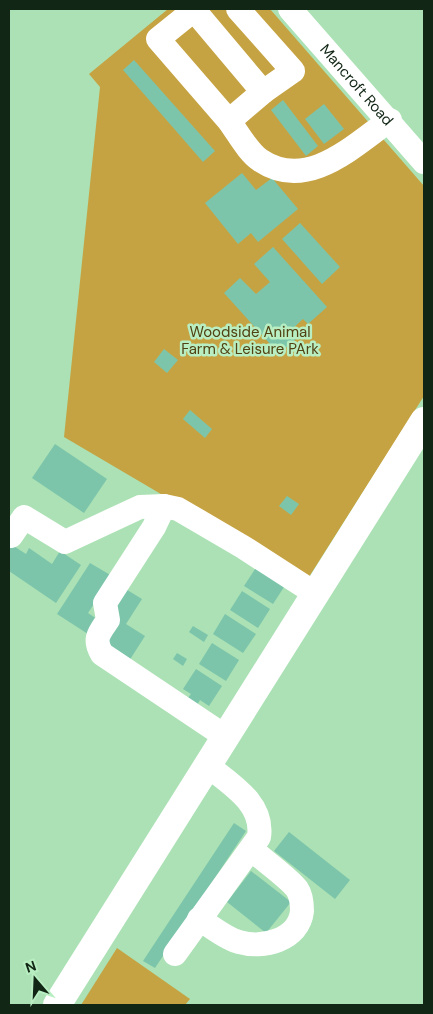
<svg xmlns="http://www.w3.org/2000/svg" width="433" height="1014" font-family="'DM Sans',sans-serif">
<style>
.green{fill:#c6a342}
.building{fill:#7cc5ab}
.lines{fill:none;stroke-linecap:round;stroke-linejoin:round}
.minor{stroke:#fff;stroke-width:24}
.major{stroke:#fff;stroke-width:28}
.labels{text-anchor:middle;stroke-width:5;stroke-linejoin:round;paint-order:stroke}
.street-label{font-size:15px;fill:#112615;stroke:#b8eec1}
.park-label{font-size:15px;fill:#514113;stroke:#b8eec1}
</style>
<rect width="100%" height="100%" fill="#abe1b4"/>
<g class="green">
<polygon points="168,9 270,9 424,186 424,396 307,580 64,437 100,87 89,74"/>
<polygon points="117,948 190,999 185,1005 81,1005"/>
</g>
<g class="building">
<polygon points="134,60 215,151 203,162 123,70"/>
<polygon points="283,100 318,146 306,156 271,110"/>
<polygon points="324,104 344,129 324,144 305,119"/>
<polygon points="242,173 256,190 272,178 298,209 258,242 251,233 238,244 205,203"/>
<polygon points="300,223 340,267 322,284 282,239"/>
<polygon points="273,247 327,307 308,324 303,319 289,332 296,339 279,354 224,293 240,278 256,294 270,282 254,264"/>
<polygon points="164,349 178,360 167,373 154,362"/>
<polygon points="190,410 212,429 205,438 183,419"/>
<polygon points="55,444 107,479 84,513 32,478"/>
<polygon points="287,496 299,504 291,515 279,506"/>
<polygon points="9,543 26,554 29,548 52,564 60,551 81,565 56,603 9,571"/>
<polygon points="90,563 112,576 88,613 97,619 88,634 57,614"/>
<polygon points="257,566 286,584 273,604 244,586"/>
<polygon points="124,588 142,599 126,624 145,636 129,661 102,644 109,613"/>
<polygon points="242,591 270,609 258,628 230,610"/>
<polygon points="225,614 256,634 243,653 213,634"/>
<polygon points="193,626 208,635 204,642 189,632"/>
<polygon points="212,643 239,660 226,681 199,664"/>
<polygon points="177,653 187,659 183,666 173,659"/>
<polygon points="196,669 222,686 209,706 200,700 197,705 187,699 191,694 183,689"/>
<polygon points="234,823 246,831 155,968 143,961"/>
<polygon points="289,832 350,880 335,899 274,851"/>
<polygon points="251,871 291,902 266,933 227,902"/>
</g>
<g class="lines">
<g class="minor">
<polyline points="238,9 293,71 263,92"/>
<path id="s1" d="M290,9L424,162"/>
<path d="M229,121L158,39L194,10L263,92L229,121C238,133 248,152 260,160C307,192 353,146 390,120"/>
<path d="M164,506L154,527L105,603L108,620C99,633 93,639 102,654L226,737"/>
<polyline points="11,536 24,517 65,542 140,507 164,506 178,509 243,547 316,594"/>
<path d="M199,919C211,926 226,939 239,942C263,949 299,940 302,911C302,904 301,895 297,889C289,878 262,859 251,849"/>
<path d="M175,954L259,837C264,804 232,785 208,766"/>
</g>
<polyline class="major" points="57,1005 424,421"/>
</g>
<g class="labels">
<g class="street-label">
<text dy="5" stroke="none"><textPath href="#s1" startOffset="101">Mancroft Road</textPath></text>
</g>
<g class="park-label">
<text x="250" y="337">Woodside Animal<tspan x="250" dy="17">Farm &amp; Leisure PArk</tspan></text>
</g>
</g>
<rect width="433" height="1014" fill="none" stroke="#112615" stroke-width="20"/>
<g transform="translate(35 979) rotate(341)" stroke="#b8eec1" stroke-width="4" paint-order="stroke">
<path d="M0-4L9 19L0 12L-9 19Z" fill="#112615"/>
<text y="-8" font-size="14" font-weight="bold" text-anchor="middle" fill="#112615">N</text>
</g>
</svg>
